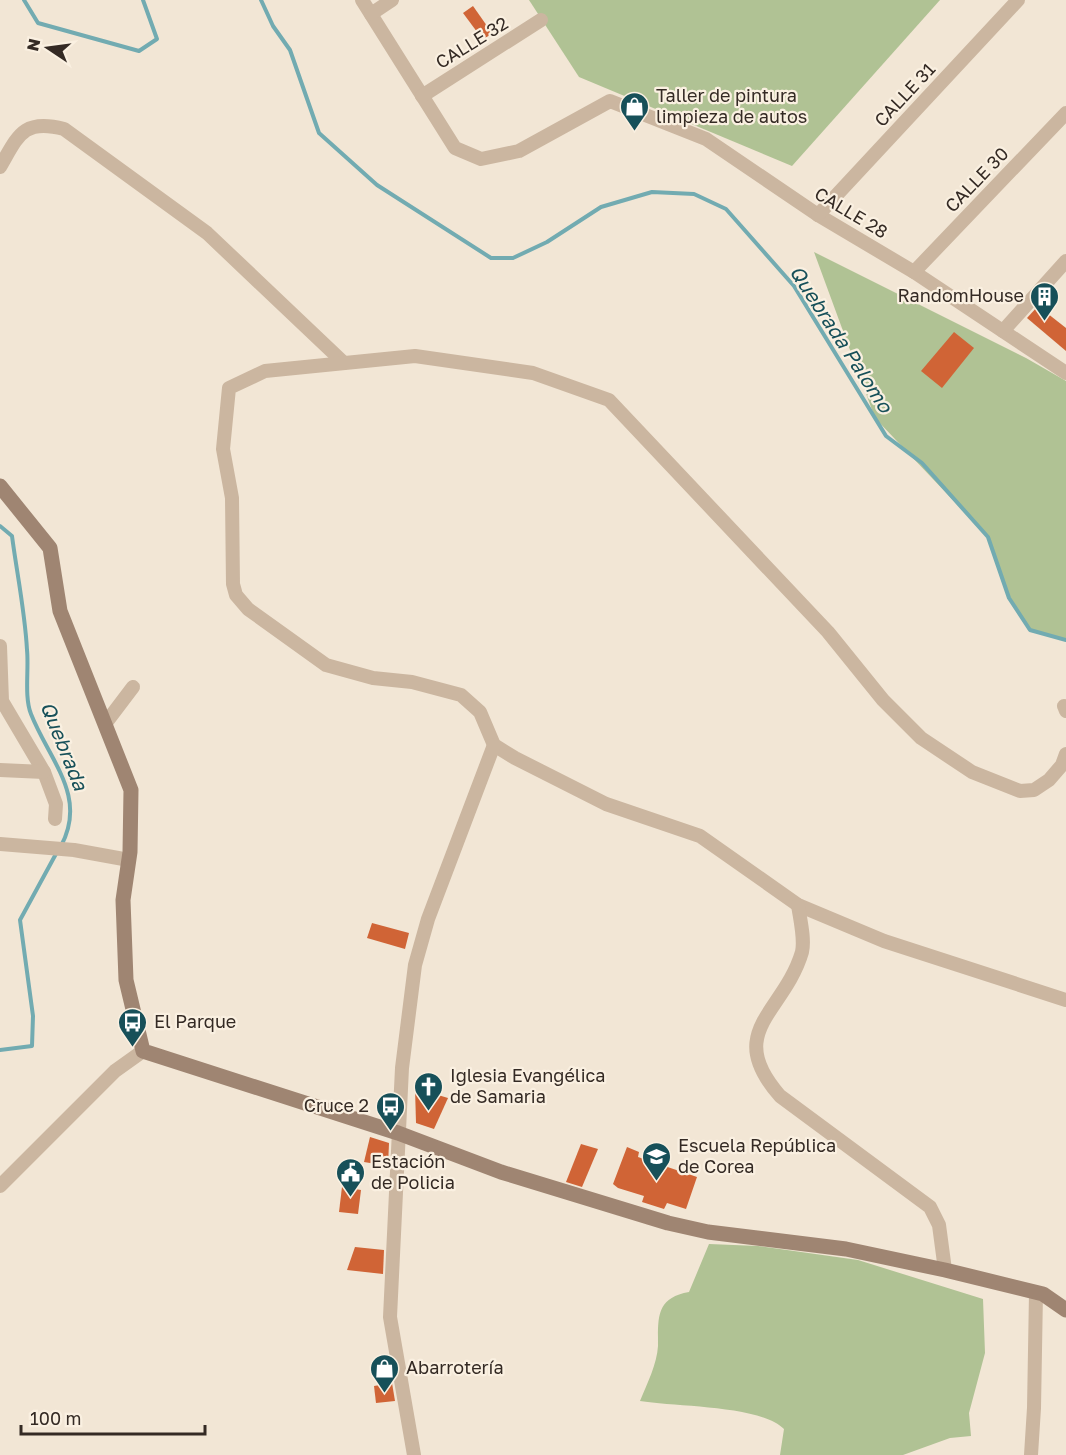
<svg xmlns="http://www.w3.org/2000/svg" width="1066" height="1455" font-family="'Golos Text',sans-serif">
<style>
.green{fill:#b0c294}
.lines{fill:none;stroke-linecap:round;stroke-linejoin:round}
.stream{stroke:#72abb1;stroke-width:4}
.building{fill:#d06436}
.street{stroke:#cbb6a0;stroke-width:14}
.secondary{stroke:#9f8572;stroke-width:15}
.labels{text-anchor:middle;stroke-width:4.5;stroke-linejoin:round;paint-order:stroke}
.street-label{font-size:18px;fill:#342a24;stroke:#faf0e1}
.poi-label{font-size:18px;fill:#342a24;stroke:#faf0e1;text-anchor:start}
.water-label{font-size:20px;font-style:italic;fill:#175059;stroke:#faf0e1}
</style>
<rect width="100%" height="100%" fill="#f2e6d5"/>
<g class="green">
<polygon points="529,0 940,0 792,166 579,77"/>
<polygon points="814,252 1026,358 1066,381 1066,640 1030,630 1009,598 988,537 875,418"/>
<path d="M709,1244L758,1246L858,1260L983,1299L985,1353L969,1413L971,1436L950,1438L903,1455H780L784,1429C760,1405 676,1407 640,1401C647,1384 657,1364 658,1346C658,1317 656,1298 689,1292Z"/>
</g>
<g class="lines">
<g class="stream">
<polyline points="24,0 38,23 139,51 157,39 143,0"/>
<polyline points="261,0 273,26 290,50 319,133 377,185 491,258 513,258 547,242 601,207 652,192 694,194 726,209 794,286 886,436 922,463 988,537 1009,598 1030,630 1066,640"/>
<path d="M0,526L12,536C17,574 25,612 27,650C29,669 24,697 31,714C49,760 88,796 61,846"/>
<polyline points="0,1050 32,1046 33,1016 20,920 57,852"/>
</g>
</g>
<g class="building">
<polygon points="473,6 492,33 483,40 463,13"/>
<polygon points="1038,306 1066,328 1066,351 1027,318"/>
<polygon points="954,332 974,348 942,388 921,371"/>
<polygon points="372,923 409,933 405,949 367,938"/>
<polygon points="415,1088 448,1098 434,1129 416,1123"/>
<polygon points="370,1137 389,1143 388,1166 364,1162"/>
<polygon points="581,1144 598,1149 582,1187 566,1182"/>
<polygon points="627,1147 639,1152 638,1157 697,1177 686,1209 667,1203 664,1209 642,1202 644,1196 618,1188 613,1184"/>
<polygon points="342,1187 361,1190 358,1214 339,1212"/>
<polygon points="355,1247 384,1250 383,1274 347,1270"/>
<polygon points="392,1383 395,1401 376,1403 374,1386"/>
</g>
<g class="lines">
<g class="street">
<polyline points="362,0 455,148 481,159 519,151 610,101 706,139 818,215 914,272 1066,373"/>
<polyline points="371,14 392,0"/>
<polyline points="422,96 541,20"/>
<path d="M0,167C18,136 23,118 64,129L207,233L344,363"/>
<polyline points="818,215 1018,0"/>
<polyline points="914,272 1066,113"/>
<polyline points="1003,331 1066,261"/>
<polyline points="0,646 2,701 44,772 56,804 55,819"/>
<polyline points="1064,706 1066,711"/>
<polyline points="105,724 133,687"/>
<polyline points="1066,754 1062,765 1049,780 1034,790 1020,791 972,772 921,738 883,700 828,632 609,400 533,373 415,356 265,371 229,388 223,449 232,498 233,584 236,595 248,609 326,665 373,678 412,682 461,695 480,712 494,745 515,758 606,804 700,836 798,905 884,941 1066,1000"/>
<polyline points="0,770 44,772"/>
<polyline points="0,844 74,850 129,860"/>
<path d="M798,905C800,919 805,939 802,952C784,1013 723,1031 780,1096L930,1207L939,1225L945,1270"/>
<polyline points="0,1186 115,1071 143,1051"/>
<polyline points="414,1455 390,1317 402,1068 415,965 428,919 494,745"/>
<polyline points="1031,1455 1034,1408 1036,1293"/>
</g>
<polyline class="secondary" points="0,486 50,548 60,611 131,790 130,852 123,900 126,980 143,1051 398,1133 501,1172 668,1223 708,1232 846,1249 945,1270 1043,1294 1066,1310"/>
</g>
<defs>
<symbol id="shop-pin" viewBox="-11 -11 22 30"><path d="M0 17L-7.5 6A9.5 9.5 0 1 1 7.5 6Z" fill="#175059" stroke="#faf0e1"/><path d="M-5-2.5h2.3a2.7 3.5 0 0 1 5.4 0H5L5.5 6h-11ZM-1.5-2.5h3a1.5 2.3 0 0 0-3 0Z" fill="#fff"/></symbol>
<symbol id="building-pin" viewBox="-11 -11 22 30"><path d="M0 17L-7.5 6A9.5 9.5 0 1 1 7.5 6Z" fill="#175059" stroke="#faf0e1"/><path d="M-4-6H4V6H1V3H-1V6H-4ZM-2.5-4.3h1.7v1.8h-1.7ZM.8-4.3h1.7v1.8H.8ZM-2.5-1h1.7V.8h-1.7ZM.8-1h1.7V.8H.8Z" fill="#fff"/></symbol>
<symbol id="bus-pin" viewBox="-11 -11 22 30"><path d="M0 17L-7.5 6A9.5 9.5 0 1 1 7.5 6Z" fill="#175059" stroke="#faf0e1"/><path d="M-5-6H5V4H4V6H2V4H-2V6H-4V4H-5ZM-3.5-4V0h7V-4ZM-3.5 1.2v1.5H-2V1.2ZM2 1.2v1.5H3.5V1.2Z" fill="#fff"/></symbol>
<symbol id="church-pin" viewBox="-11 -11 22 30"><path d="M0 17L-7.5 6A9.5 9.5 0 1 1 7.5 6Z" fill="#175059" stroke="#faf0e1"/><path d="M-1.2-6h2.4v3.5h3.3v2.4h-3.3V6h-2.4V-.1h-3.3v-2.4h3.3Z" fill="#fff"/></symbol>
<symbol id="school-pin" viewBox="-11 -11 22 30"><path d="M0 17L-7.5 6A9.5 9.5 0 1 1 7.5 6Z" fill="#175059" stroke="#faf0e1"/><path d="M0-5L7-2L0 1L-7-2ZM-4 1L0 2.5L4 1V4Q0 6-4 4Z" fill="#fff"/></symbol>
<symbol id="civic-pin" viewBox="-11 -11 22 30"><path d="M0 17L-7.5 6A9.5 9.5 0 1 1 7.5 6Z" fill="#175059" stroke="#faf0e1"/><path d="M-.6-6.5H3V-4.5H.6V-3L4-1V1h2V6H-6V1h2V-1L-.6-3ZM-1.2 2.5V6h2.4V2.5Z" fill="#fff"/></symbol>
</defs>
<g fill-rule="evenodd">
<use href="#shop-pin" x="618" y="90" width="33" height="45"/>
<use href="#building-pin" x="1028" y="280" width="33" height="45"/>
<use href="#bus-pin" x="116" y="1006" width="33" height="45"/>
<use href="#church-pin" x="412" y="1070" width="33" height="45"/>
<use href="#bus-pin" x="374" y="1090" width="33" height="45"/>
<use href="#school-pin" x="640" y="1140" width="33" height="45"/>
<use href="#civic-pin" x="334" y="1156" width="33" height="45"/>
<use href="#shop-pin" x="368" y="1352" width="33" height="45"/>
</g>
<g class="labels">
<g class="street-label">
<text transform="translate(472 43) rotate(-32)" y="6">CALLE 32</text>
<text transform="translate(905 95) rotate(-47)" y="6">CALLE 31</text>
<text transform="translate(977 180) rotate(-46)" y="6">CALLE 30</text>
<text transform="translate(851 213) rotate(31)" y="6">CALLE 28</text>
</g>
<g class="poi-label">
<text x="656" y="102">Taller de pintura<tspan x="656" dy="21">limpieza de autos</tspan></text>
<text x="1024" y="302" text-anchor="end">RandomHouse</text>
<text x="154" y="1028">El Parque</text>
<text x="450" y="1082">Iglesia Evangélica<tspan x="450" dy="21">de Samaria</tspan></text>
<text x="369" y="1112" text-anchor="end">Cruce 2</text>
<text x="678" y="1152">Escuela República<tspan x="678" dy="21">de Corea</tspan></text>
<text x="371" y="1168">Estación<tspan x="371" dy="21">de Policia</tspan></text>
<text x="406" y="1374">Abarrotería</text>
</g>
<g class="water-label">
<text transform="translate(841 339) rotate(57)" y="7">Quebrada Palomo</text>
<text transform="translate(64 746) rotate(68)" y="7">Quebrada</text>
</g>
</g>
<g transform="translate(48 48) rotate(283)" stroke="#faf0e1" stroke-width="4.5" paint-order="stroke">
<path d="M0-4.5L10 22L0 15L-10 22Z" fill="#342a24"/>
<text y="-9" font-size="16" font-weight="bold" text-anchor="middle" fill="#342a24">N</text>
</g>
<path d="M21 1425v9h184v-9" fill="none" stroke="#342a24" stroke-width="3"/>
<text x="30" y="1425" font-size="18" fill="#342a24" stroke="#faf0e1" stroke-width="4.5" paint-order="stroke">100 m</text>
</svg>
